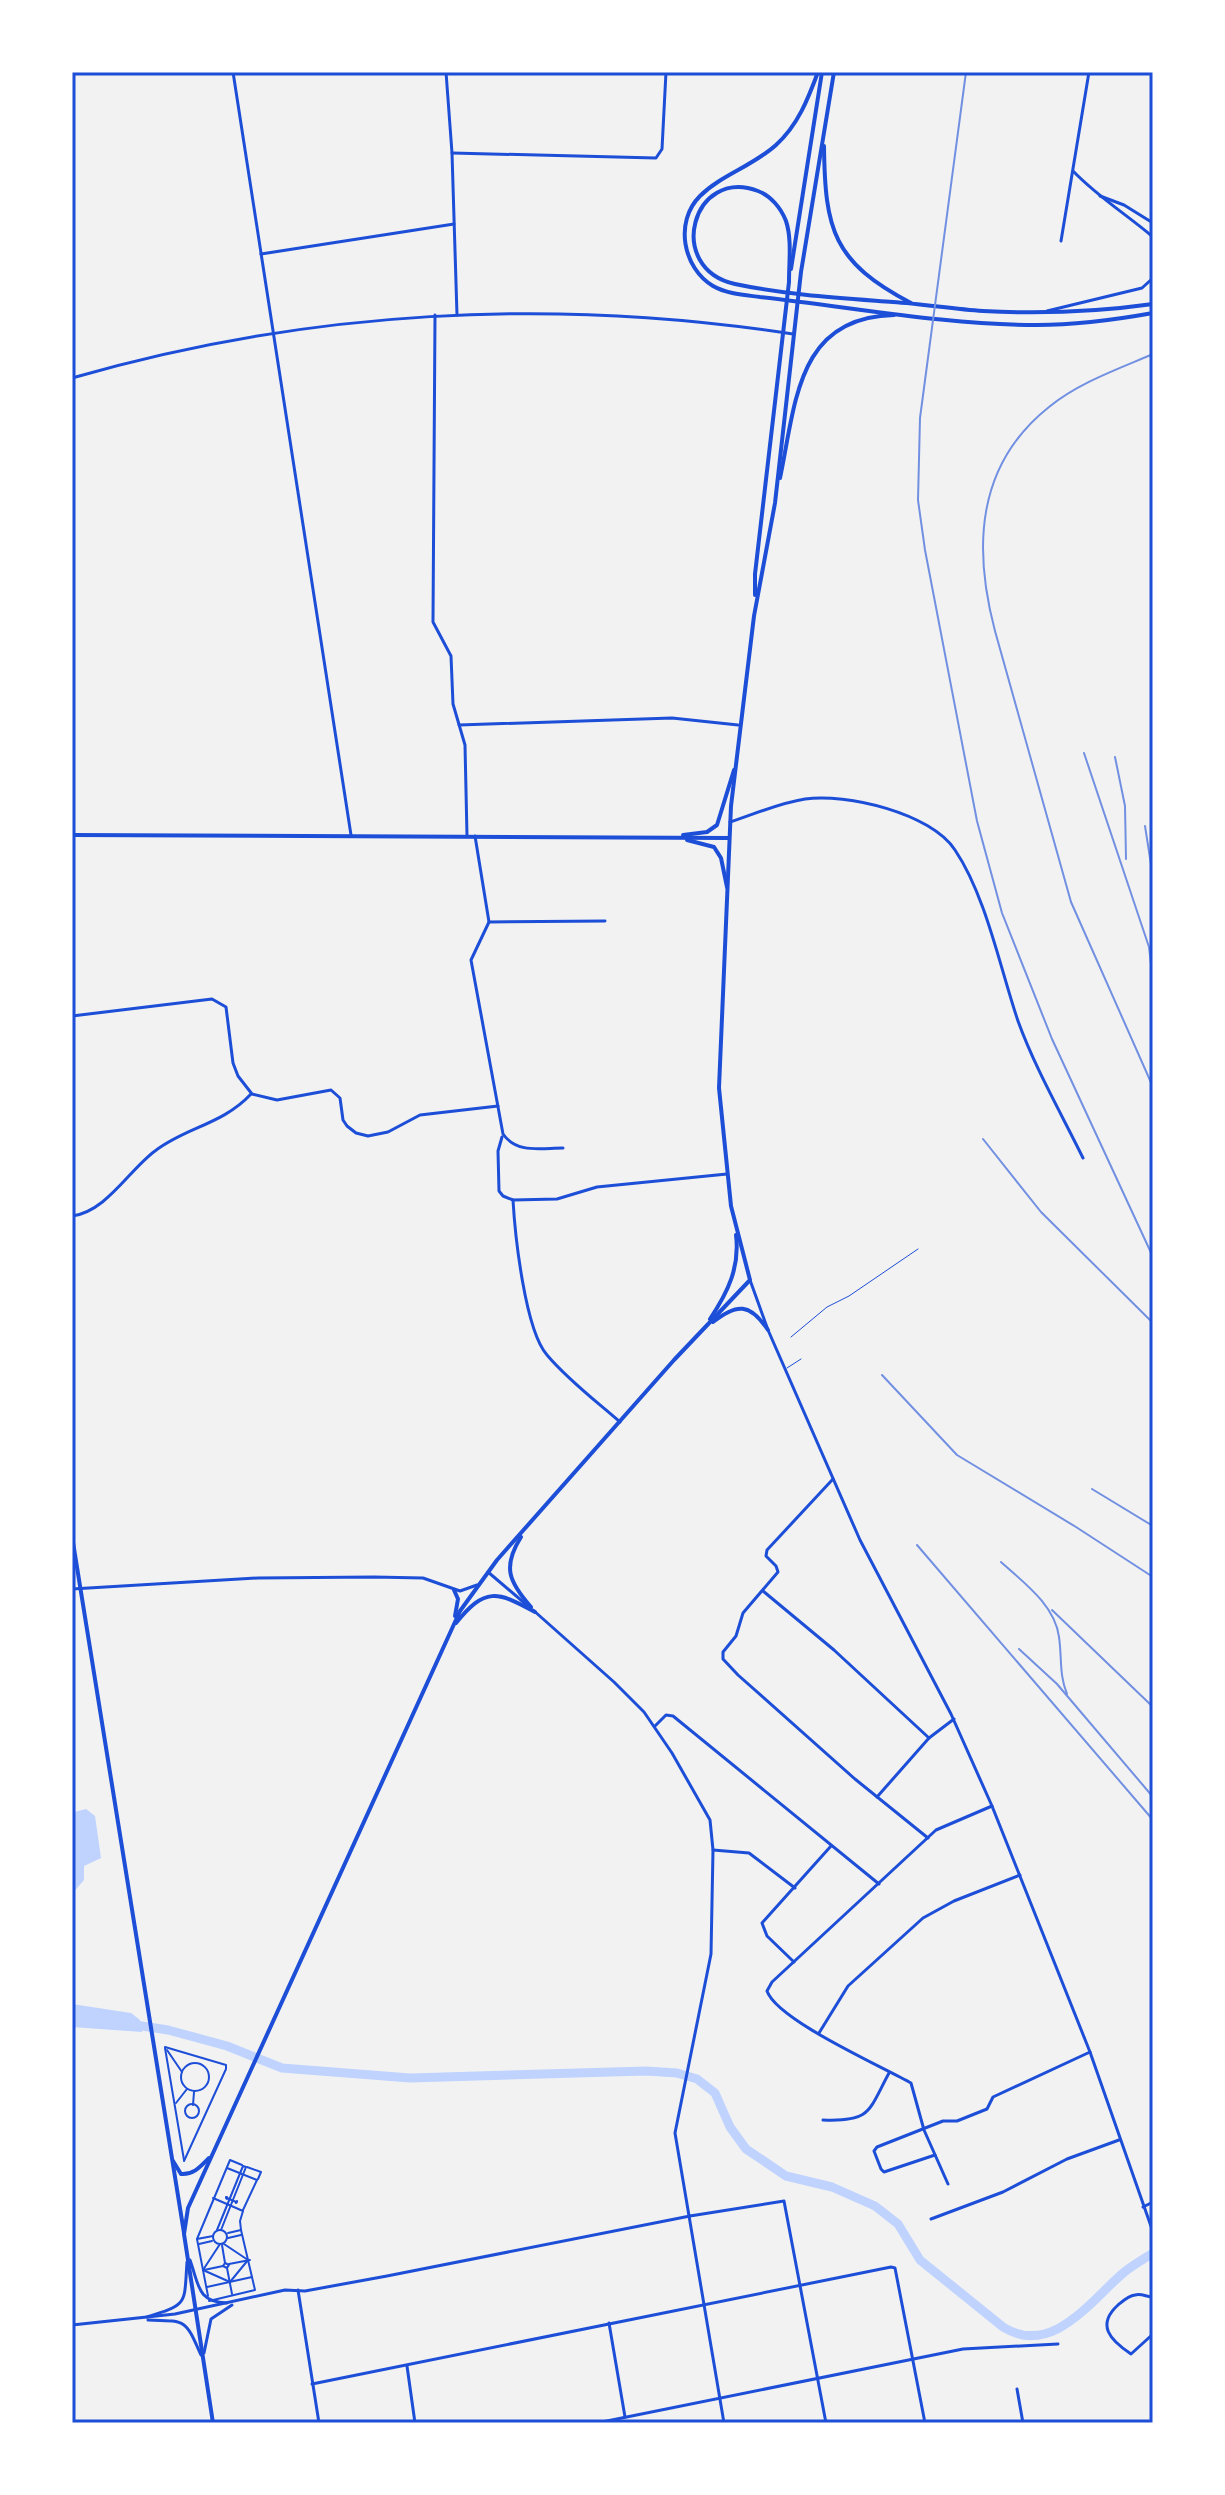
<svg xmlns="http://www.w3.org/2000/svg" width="1225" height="2495" font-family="Barlow,sans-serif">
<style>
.water{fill:#bfd3fe}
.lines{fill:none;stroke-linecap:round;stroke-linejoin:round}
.river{stroke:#bfd3fe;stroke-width:9}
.service{stroke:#1d4ed8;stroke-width:1}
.pedestrian{stroke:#1d4ed8;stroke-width:2}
.minor{stroke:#1d4ed8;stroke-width:3}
.tertiary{stroke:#1d4ed8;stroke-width:3}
.secondary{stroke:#1d4ed8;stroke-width:4}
.trunk{stroke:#1d4ed8;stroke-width:4}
.rail{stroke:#7290e2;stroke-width:2}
.neatline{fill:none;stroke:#1d4ed8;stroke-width:3}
</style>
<rect width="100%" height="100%" fill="#f2f2f2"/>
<g class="water">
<polygon points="86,1809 95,1816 101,1858 84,1866 84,1880 72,1894 72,1817 74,1812"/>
<polygon points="72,2004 131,2013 140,2020 142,2032 72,2027"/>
</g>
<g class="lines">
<path class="river" d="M129,2024L168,2030L227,2046L282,2068L410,2078L646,2071L677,2073L697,2079L715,2093L730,2127L746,2149L786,2176L832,2187L875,2206L898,2224L920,2260L1003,2327C1051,2357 1090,2302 1122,2274C1131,2266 1142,2260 1153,2253"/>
<g class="service">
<polyline points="791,1337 827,1307 849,1296 918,1249"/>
<polyline points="787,1368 801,1359"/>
</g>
<g class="pedestrian">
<polyline points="165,2047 226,2065 226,2069 184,2161"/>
<polyline points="165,2048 184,2160"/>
<polyline points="167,2050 182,2072"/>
<circle cx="195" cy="2077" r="14"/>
<polyline points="176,2103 187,2089"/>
<circle cx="192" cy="2111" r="7"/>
<polyline points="193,2105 194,2092"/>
<polyline points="247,2167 261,2172 258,2179"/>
<polyline points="227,2168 257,2180 243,2210"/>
<polygon points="227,2197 227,2199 226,2198 226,2197"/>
<polyline points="227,2198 236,2202"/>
<polygon points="237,2201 237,2202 236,2203 236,2202"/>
<circle cx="220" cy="2237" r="7"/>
<polyline points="217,2230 243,2166 246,2167 221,2230"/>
<polyline points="228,2233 241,2230"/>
<polyline points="228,2238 241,2235"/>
<polyline points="197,2239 230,2160 242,2165"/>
<polyline points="199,2244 212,2241"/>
<polyline points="220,2244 203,2270 230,2282 248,2260 224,2244"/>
<polyline points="222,2245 225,2263"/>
<polygon points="225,2263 229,2265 227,2268 223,2266"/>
<polyline points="229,2264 250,2260"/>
<polyline points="227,2268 232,2294"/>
<polyline points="204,2270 223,2266"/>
<polyline points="207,2287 252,2277"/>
<polyline points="208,2296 197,2239 213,2236"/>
<polyline points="209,2301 255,2290 241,2230 240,2221 243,2211 213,2198"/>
</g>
<g class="minor">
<polyline points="446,72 452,153 457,315"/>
<polyline points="452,153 656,158 662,149 666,72"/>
<path d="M1073,171C1098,197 1126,214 1153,237"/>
<polyline points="1100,196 1124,205 1153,223"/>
<polyline points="1061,241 1089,72"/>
<polyline points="261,254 454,224"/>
<polyline points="1047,311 1142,288 1153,278"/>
<polyline points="435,315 433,622 451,656 453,704 465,745 467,836"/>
<polyline points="459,725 672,718 738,725"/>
<path d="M730,822C755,814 779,803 805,799C846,793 931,813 955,850C986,896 1000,968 1018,1021C1035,1068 1061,1113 1083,1158"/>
<polyline points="475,836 489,922 605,921"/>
<path d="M489,922L471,960L503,1134C517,1154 541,1148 563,1148"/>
<polyline points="72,1016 212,999 226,1007 233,1063 238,1076 252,1094 277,1100 331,1090 340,1098 343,1120 347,1126 356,1133 368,1136 388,1132 420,1115 498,1106"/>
<polyline points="502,1137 498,1151 499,1191 503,1196 513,1200"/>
<path d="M72,1216C106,1212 129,1170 155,1151C186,1127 222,1125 251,1094"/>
<path d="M620,1422C596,1401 568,1380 547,1355C525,1330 515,1235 513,1200L557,1199L597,1187L727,1174"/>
<polyline points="833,1479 767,1550 766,1556 776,1566 778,1572 743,1613 736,1636 723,1652 723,1659 738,1675 855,1779 928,1838"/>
<polyline points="763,1591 834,1650 929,1738 954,1719"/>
<polyline points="655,1726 666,1715 673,1716 879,1884"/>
<polyline points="877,1797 929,1738"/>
<polyline points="713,1850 749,1853 795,1888"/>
<polyline points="794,1962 767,1936 762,1923 831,1846"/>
<polyline points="819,2033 848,1986 923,1918 954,1901 1020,1875"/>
<path d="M823,2120C871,2122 868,2112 889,2073"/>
<polyline points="935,2155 884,2172 881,2169 874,2151 877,2147 943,2121 957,2121 987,2109 993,2097 1090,2052"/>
<path d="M948,2184L924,2130L911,2083C881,2066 777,2020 767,1991L772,1982L936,1830L992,1806"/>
<polyline points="1143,2207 1153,2202"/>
<polyline points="690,2216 784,2201 826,2423"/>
<polyline points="931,2219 1003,2192 1067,2159 1119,2140"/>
<polyline points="298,2290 319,2423"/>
<path d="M1153,2297C1147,2297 1141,2293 1135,2295C1128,2296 1123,2301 1118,2305C1096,2325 1110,2340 1131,2354L1153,2334"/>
<polyline points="609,2323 625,2417"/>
<polyline points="407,2366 415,2423"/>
<polyline points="312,2384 891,2267 895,2268 925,2423"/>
<polyline points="1017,2389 1023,2423"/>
<polyline points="597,2423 963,2349 1058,2344"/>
</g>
<g class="tertiary">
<polyline points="233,72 351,835"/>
<path d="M72,378C307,310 552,297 793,334"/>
<polyline points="750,1280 768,1330 860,1540 951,1714 992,1806 1090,2052 1153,2232"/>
<polyline points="488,1572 528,1606"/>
<polyline points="72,1589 258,1578 374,1577 423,1578 460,1591 477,1585"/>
<polyline points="533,1610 614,1682 644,1712 672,1753 710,1820 713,1850 711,1954 675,2133 724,2423"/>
<path d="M190,2260C199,2285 197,2302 227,2303"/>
<path d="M147,2317C189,2304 184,2304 187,2262"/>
<path d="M148,2320C187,2321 185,2319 201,2355"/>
<polyline points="72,2325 175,2314 285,2290 305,2291 387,2276 690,2216"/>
<polyline points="204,2353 211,2319 232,2305"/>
</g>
<g class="secondary">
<polyline points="72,835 729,838"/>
<polyline points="683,835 707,832 717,825 734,770"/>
<polyline points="687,840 714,847 721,858 727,887"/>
<polyline points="72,1536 184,2233"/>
<path d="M173,2161L181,2174C194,2175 201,2166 209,2158"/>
</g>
<g class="trunk">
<path d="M818,72C808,99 798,125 776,145C753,166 721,175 700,196C674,222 683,268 713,286C727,294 745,295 760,297C852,307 945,325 1037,325C1076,325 1114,320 1153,313"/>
<path d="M824,146C825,230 833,262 911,303"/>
<polyline points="791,269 822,72"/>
<path d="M789,281C789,262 792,239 786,221C781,208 771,196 758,191C693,166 664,268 735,284C787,295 840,298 893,302C923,304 953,309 983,311C1041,314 1096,312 1153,304"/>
<path d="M780,478C796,402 797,317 894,315"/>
<polyline points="755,595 755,574 789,282"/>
<path d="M710,1319C728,1292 740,1267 736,1235"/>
<path d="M713,1322C737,1303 750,1303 768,1330"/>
<path d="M521,1537C502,1567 509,1582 531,1607"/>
<polyline points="454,1590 458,1599 455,1616"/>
<path d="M456,1623C485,1587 497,1591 535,1612"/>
<polyline points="213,2423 184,2234 188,2208 460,1611 497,1560 674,1360 750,1280 731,1206 719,1088 731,806 754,616 775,503 801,272 834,72"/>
</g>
<g class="rail">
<polyline points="966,72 920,418 918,500 925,550 977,821 1002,913 1052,1039 1153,1257"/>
<path d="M1153,354C1118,369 1078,383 1049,407C976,465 973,548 995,631L1071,902L1153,1087"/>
<polyline points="1084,753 1149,947 1152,973 1153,1052"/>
<polyline points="1115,757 1125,806 1126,859"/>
<polyline points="1145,826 1153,877"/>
<polyline points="983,1139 1041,1212 1153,1323"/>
<polyline points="882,1375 957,1455 1076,1527 1153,1577"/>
<polyline points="1092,1489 1153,1526"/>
<polyline points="917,1545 1153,1820"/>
<path d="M1001,1562C1023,1582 1055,1605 1059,1637C1062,1657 1059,1675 1067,1694"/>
<polyline points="1052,1610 1153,1707"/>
<polyline points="1019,1649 1057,1684 1153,1797"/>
</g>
</g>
<rect width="1225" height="2495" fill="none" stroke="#ffffff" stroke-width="148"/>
<rect x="74" y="74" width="1077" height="2347" class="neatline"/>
</svg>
